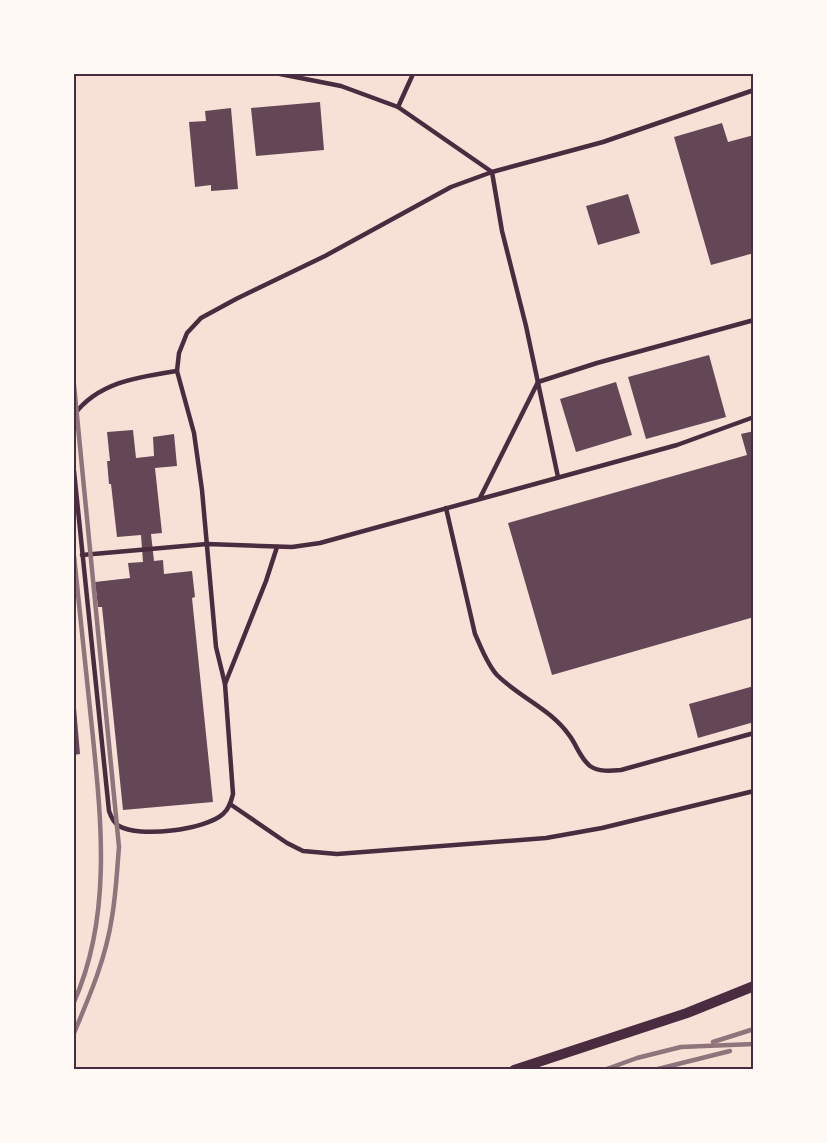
<svg xmlns="http://www.w3.org/2000/svg" width="827" height="1143" font-family="'Sofia Sans Condensed',sans-serif">
<style>
.building{fill:#644757}
.lines{fill:none;stroke-linecap:round;stroke-linejoin:round}
.service{stroke:#4a2c40;stroke-width:4.5}
.tertiary{stroke:#4a2c40;stroke-width:10}
.rail{stroke:#8f747c;stroke-width:4.5}
.neatline{fill:none;stroke:#4a2c40;stroke-width:2}
</style>
<rect width="100%" height="100%" fill="#f7e1d7"/>
<g class="building">
<polygon points="320,102 324,150 256,156 251,108"/>
<polygon points="231,108 238,189 211,191 211,185 195,187 189,122 206,121 205,111"/>
<polygon points="722,123 728,142 754,135 754,253 711,265 674,137"/>
<polygon points="628,194 640,233 598,245 586,206"/>
<polygon points="709,355 726,417 646,439 628,377"/>
<polygon points="616,382 632,435 576,452 560,399"/>
<polygon points="133,430 136,458 154,456 153,437 174,434 177,466 155,468 162,533 151,534 154,561 163,560 164,574 192,571 195,597 192,598 213,802 123,810 102,607 98,607 95,582 130,578 128,563 143,562 141,535 117,537 111,484 109,484 107,461 110,461 107,432"/>
<polygon points="754,431 754,617 552,675 508,523 747,455 741,434"/>
<polygon points="754,686 754,722 698,738 689,704"/>
<polygon points="74,696 75,696 80,754 74,755"/>
</g>
<g class="lines">
<g class="service">
<polyline points="280,74 341,86 398,107 492,172"/>
<polyline points="398,107 413,74"/>
<path d="M74,415C98,382 139,377 177,371"/>
<path d="M74,471L109,811C111,817 113,822 119,826C139,838 205,830 223,814C229,809 231,802 233,794L225,684L266,581L277,547"/>
<polyline points="558,477 526,326 502,231 492,172 603,142 754,90"/>
<polyline points="480,498 538,382 597,363 754,320"/>
<path d="M446,508L475,634C481,647 487,664 497,675C519,697 551,709 569,735C577,745 579,757 590,766C599,772 610,771 621,770L754,733"/>
<polyline points="82,555 207,544 292,547 320,543 677,445 754,417"/>
<polyline points="225,684 216,647 202,490 194,433 177,371 179,353 187,333 201,318 236,299 325,256 451,187 492,172"/>
<polyline points="230,804 287,843 303,851 337,854 546,838 602,828 754,791"/>
</g>
<polyline class="tertiary" points="514,1070 687,1013 754,986"/>
<g class="rail">
<path d="M74,385L119,847C117,870 116,894 112,917C106,958 90,995 74,1033"/>
<path d="M74,556C80,617 87,677 93,738C102,826 111,919 74,1002"/>
<polyline points="713,1042 754,1029"/>
<polyline points="604,1070 637,1058 681,1047 754,1044"/>
<polyline points="654,1070 730,1051"/>
</g>
</g>
<rect width="827" height="1143" fill="none" stroke="#fffaf5" stroke-width="150"/>
<rect x="75" y="75" width="677" height="993" class="neatline"/>
</svg>
